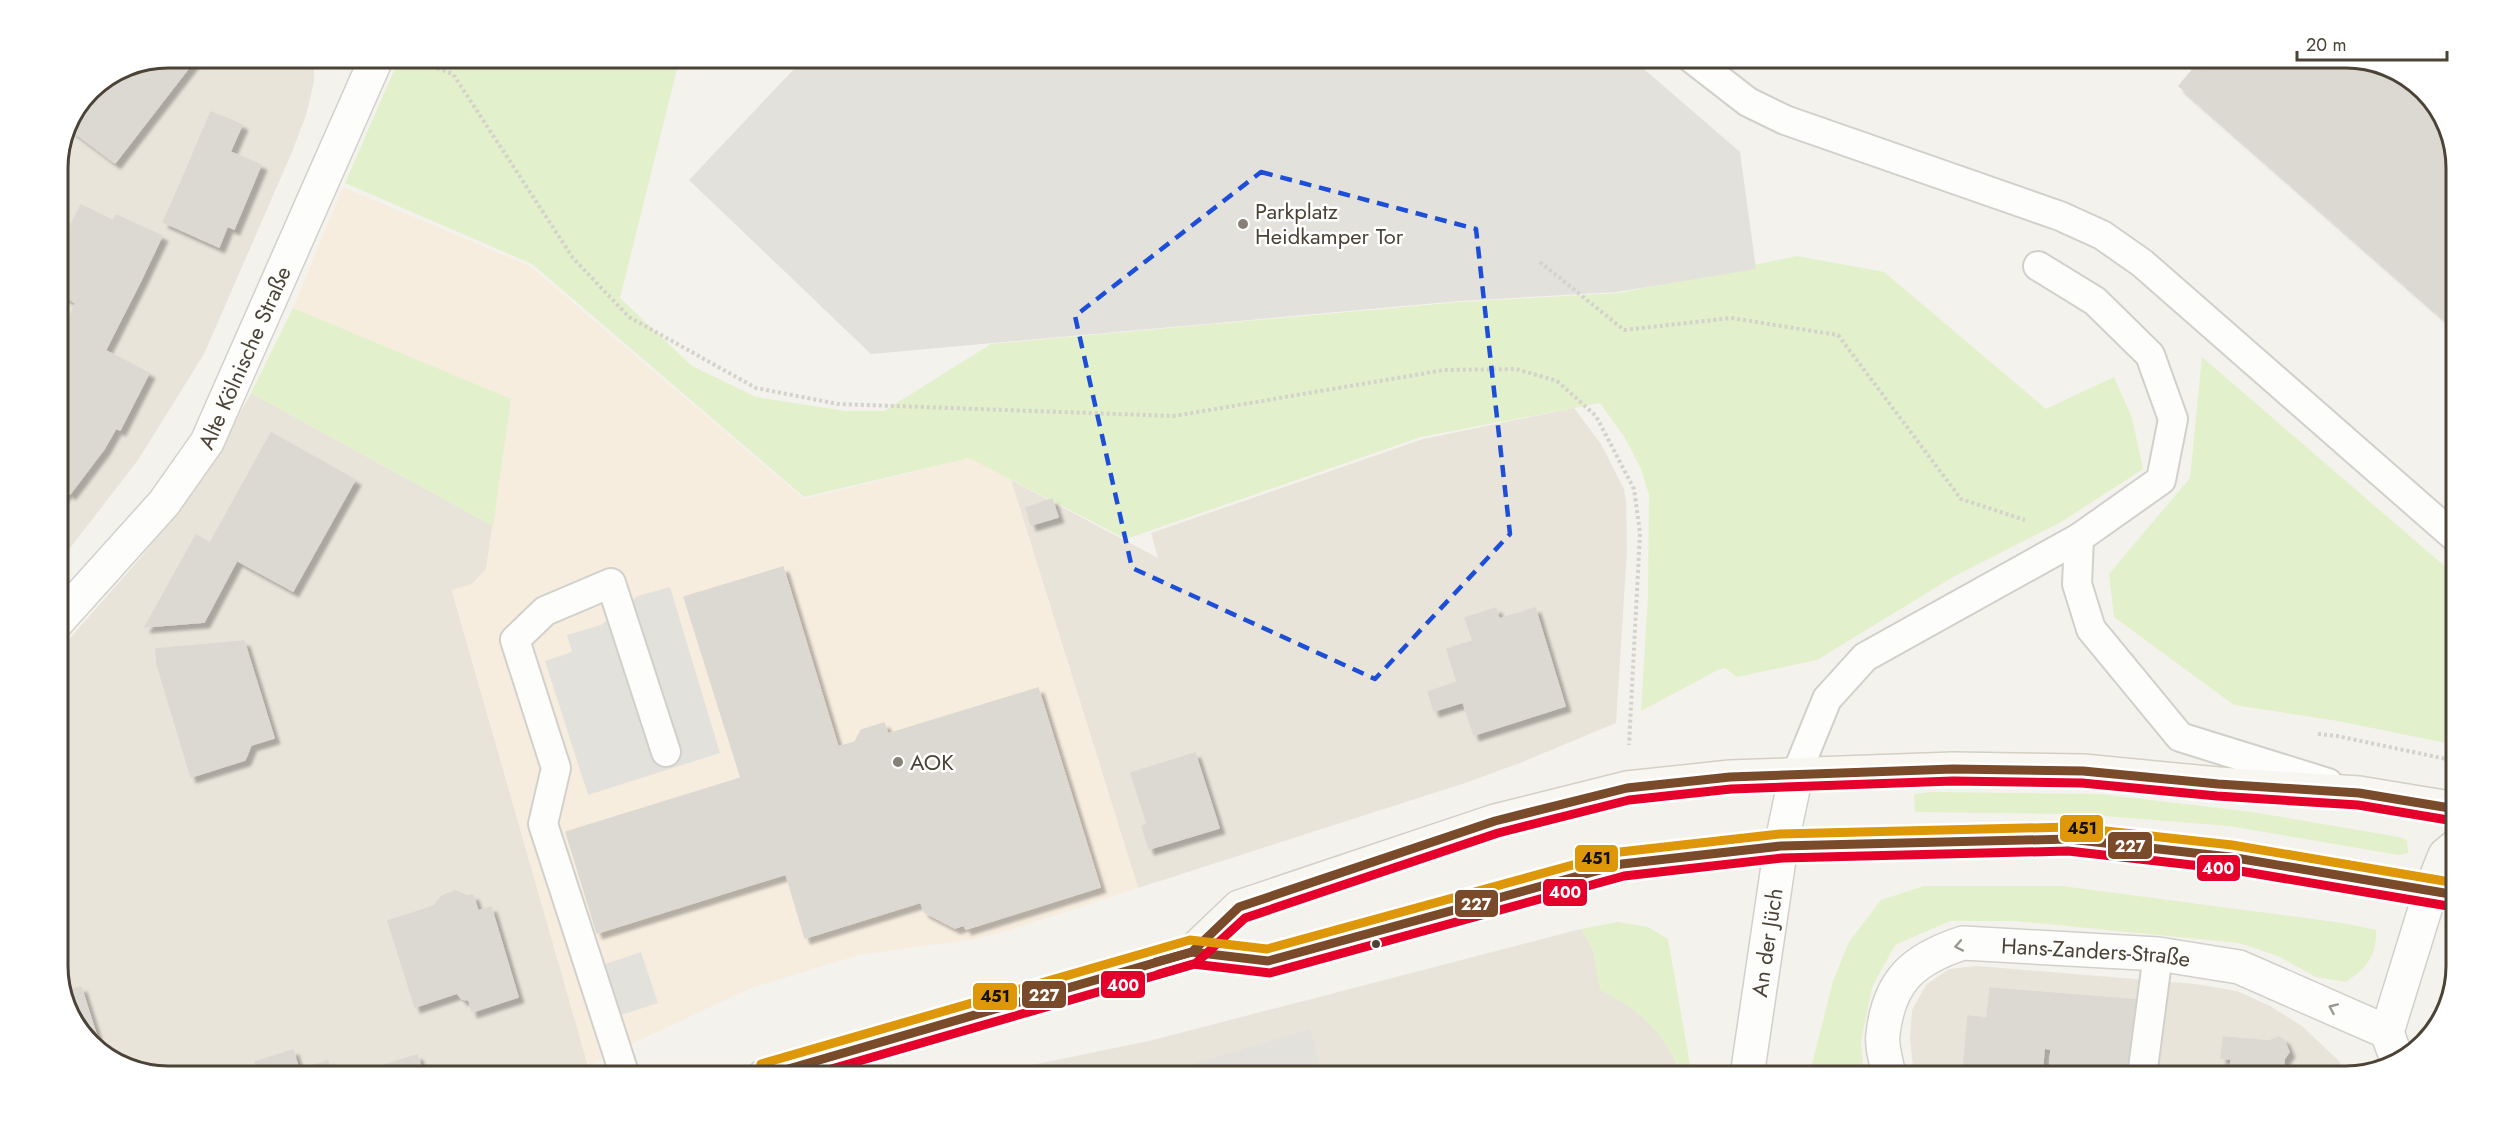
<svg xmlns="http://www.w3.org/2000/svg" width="2513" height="1133" font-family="Jost,sans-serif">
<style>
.residential{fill:#e8e4da}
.commercial{fill:#f7eddf}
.green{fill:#e2f0cb}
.parking{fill:#e3e1dc}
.building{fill:#dcd9d3;stroke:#ddd9d2;stroke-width:1.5;filter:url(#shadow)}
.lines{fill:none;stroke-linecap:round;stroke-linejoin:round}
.lane-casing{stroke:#d2d0ca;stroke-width:32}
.street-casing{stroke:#d2d0ca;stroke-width:36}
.secondary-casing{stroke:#d4cfc3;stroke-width:36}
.path{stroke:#d4d2cb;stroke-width:4;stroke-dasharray:3 3;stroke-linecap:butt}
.lane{stroke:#fdfdfc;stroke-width:28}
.street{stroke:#fdfdfc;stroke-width:33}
.secondary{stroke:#f7f6f1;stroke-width:33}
.bus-1-casing{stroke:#fff;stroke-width:14}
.bus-2-casing{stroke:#fff;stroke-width:14}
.bus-3-casing{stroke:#fff;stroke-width:14}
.bus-1{stroke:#7a4b2a;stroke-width:9}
.bus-2{stroke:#e4002b;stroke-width:9}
.bus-3{stroke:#dd9708;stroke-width:9}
.oneway{stroke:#9c9790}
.marked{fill:none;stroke:#1d4ed8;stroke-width:4.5;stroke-dasharray:12 8;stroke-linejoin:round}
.poi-dot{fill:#878077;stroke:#fff;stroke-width:2}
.bus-dot{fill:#4c4337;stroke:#fff;stroke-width:2}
.labels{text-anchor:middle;stroke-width:5;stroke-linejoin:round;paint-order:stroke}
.poi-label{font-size:22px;fill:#4c4337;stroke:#fff;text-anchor:start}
.street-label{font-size:22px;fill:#4c4337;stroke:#fff}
.rim{fill:none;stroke:#4c4337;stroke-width:3}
.line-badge{stroke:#fff;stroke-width:2}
.badge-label{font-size:16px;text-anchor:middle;font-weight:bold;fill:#fff}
.pale-badge-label{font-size:16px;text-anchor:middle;font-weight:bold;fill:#111}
</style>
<defs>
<filter id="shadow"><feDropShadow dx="5.5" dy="5.5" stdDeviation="1.5" flood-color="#0004"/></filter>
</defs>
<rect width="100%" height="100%" fill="#f4f2ed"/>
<g class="residential">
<polygon points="167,57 314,57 314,82 306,115 292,152 204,354 138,460 57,565 57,160 90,89 125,65"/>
<polygon points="251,393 493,526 486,570 472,584 452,591 589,1069 568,1076 167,1076 125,1067 80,1033 57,973 57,653 142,556 188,496 224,442"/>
<polygon points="1574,408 1601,444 1624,489 1626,501 1627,550 1616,723 1520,763 1465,783 1138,888 1011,480 1158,558 1151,533 1423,439"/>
<polygon points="1581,929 1592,948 1601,990 1633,1008 1650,1023 1664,1040 1683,1076 978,1076 1149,1041"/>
<polygon points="1977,966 2195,984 2237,991 2270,1006 2302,1026 2339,1061 2348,1075 1914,1076 1910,1039 1912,1010 1926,985 1949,969"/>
</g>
<g class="commercial">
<polygon points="343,187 530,266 804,499 969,458 1011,480 1138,888 1004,932 975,939 859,955 751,988 594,1062 589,1069 452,590 472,584 486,569 511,399 293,308"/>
<polygon points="2456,966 2447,1008 2435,1023 2438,1002 2446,981"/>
</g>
<g class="green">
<polygon points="400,57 680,57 620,298 692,366 756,397 845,411 884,411 991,344 1460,302 1619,293 1797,256 1884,272 2046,409 2114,377 2132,418 2143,469 2061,522 1953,577 1817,660 1737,677 1725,668 1718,670 1641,711 1648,596 1649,495 1641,469 1625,438 1600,403 1421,437 1126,539 969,458 804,497 532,264 345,183"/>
<polygon points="293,308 511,399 493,526 251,393"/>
<polygon points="2202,357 2456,576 2456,745 2338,721 2234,705 2114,617 2109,574 2190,478"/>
<polygon points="1931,792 2099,794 2252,812 2399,837 2407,840 2408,853 2399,855 2229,826 2080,814 1915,812 1914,794"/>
<path d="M1924,886H2062L2343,923L2376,930C2377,955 2367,968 2346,982L2316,977L2278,956L2239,943L2016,921H1950L1895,945L1872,987L1861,1042L1864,1076H1809L1833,981L1849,942L1881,900Z"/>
<path d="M1618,922L1648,927L1668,939L1692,1076H1683C1665,1035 1640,1009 1600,990L1592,948L1581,929Z"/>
</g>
<g class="parking">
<polygon points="783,57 1630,57 1740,152 1756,269 1617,292 1460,301 871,354 689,180 795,68"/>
<polygon points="670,587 720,753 588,795 545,661 572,652 567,635 601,625 638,596"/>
<polygon points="641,952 658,1003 618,1016 602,965"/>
<polygon points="1310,1029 1319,1063 1274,1076 1153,1076"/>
</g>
<g class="building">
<polygon points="167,57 197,57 115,163 71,130 90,89 125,65"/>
<polygon points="2182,57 2216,57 2201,74"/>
<polygon points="2216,57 2346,57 2388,66 2437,106 2456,160 2456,329 2179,86 2194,68 2201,74"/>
<polygon points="211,112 242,125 230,152 261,165 234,229 172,203"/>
<polygon points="172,203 227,227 219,247 163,222"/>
<polygon points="81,205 113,221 116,215 162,236 141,280 81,249 57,281 57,252"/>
<polygon points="81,249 141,280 105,351 63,329 76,303 57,292 57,281"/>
<polygon points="69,332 149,373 120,430 57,399 57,357"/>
<polygon points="57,399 116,428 104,449 57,426"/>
<polygon points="57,426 104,449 70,494 57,482"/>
<polygon points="271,433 355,480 293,591 209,545"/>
<polygon points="57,482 67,490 57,504"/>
<polygon points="1052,499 1058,517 1031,525 1026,508"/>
<polygon points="196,535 237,560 204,622 145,627"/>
<polygon points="783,567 838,747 855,742 861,730 884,723 888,734 1038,688 1100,887 966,929 964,925 955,928 924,912 921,902 805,938 786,874 597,933 566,832 741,778 684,597"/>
<polygon points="1496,608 1499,619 1535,608 1565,706 1474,735 1463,702 1434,711 1428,692 1457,682 1447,649 1473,641 1465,618"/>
<polygon points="244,641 274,738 251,745 245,760 191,777 157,664 156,649"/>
<polygon points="1195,753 1219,828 1149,849 1142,826 1147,824 1131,773"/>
<polygon points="455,891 467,896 473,895 478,911 491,907 518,997 472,1012 469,1000 462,999 457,993 415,1007 388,921 434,906 442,896"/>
<polygon points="81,987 96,1034 85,1037 80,1033 64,992"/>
<polygon points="1990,988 2137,1000 2130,1074 2050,1068 2051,1049 2044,1048 2042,1076 1963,1074 1968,1016 1987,1018"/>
<polygon points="2223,1037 2269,1041 2279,1037 2284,1040 2289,1052 2284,1059 2283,1076 2230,1076 2231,1059 2221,1058"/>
<polygon points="293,1050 299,1070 328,1061 332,1076 259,1076 255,1062"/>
<polygon points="417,1055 424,1076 377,1076 374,1068"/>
</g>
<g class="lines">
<defs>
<g id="lane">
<polyline points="1690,57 1748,102 1785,120 2060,216 2102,235 2142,263 2456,538"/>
<polyline points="2038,266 2095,301 2150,355 2173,419 2161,480 2079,538 2077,584 2091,629 2180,737 2328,783"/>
<polyline points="1796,775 1827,699 1865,657 2079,538"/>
<polyline points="625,1076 543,824 556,768 515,640 545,611 611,583 666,752"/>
<polyline points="2142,1076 2158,954"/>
</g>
<g id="street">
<path id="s1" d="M57,622L164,503L207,442L377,57"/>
<polyline points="2397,1060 2387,1032 2431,890"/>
<path id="s2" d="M1747,1076L1781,846L1796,775"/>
<path id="s3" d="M1889,1076C1887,1063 1881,1047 1883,1034C1889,980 1914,959 1963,943L2158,954L2239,967L2387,1032"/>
</g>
<g id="secondary">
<polyline points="2431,890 2445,855 2456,846"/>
<polyline points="1192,952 1239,907 1495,821 1627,788 1730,777 1953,769 2083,771 2218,784 2359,793 2456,809"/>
<polyline points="764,1076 1192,952 1268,961 1622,864 1781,846 2069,839 2230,857 2456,895"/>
</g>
</defs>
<use href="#lane" class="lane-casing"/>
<use href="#street" class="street-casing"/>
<use href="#secondary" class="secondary-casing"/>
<g class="path">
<polyline points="420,62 453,74 573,258 629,317 756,388 838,404 1174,416 1444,370 1516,369 1557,381 1596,416 1634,489 1640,533 1629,745"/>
<polyline points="1540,262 1624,330 1731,318 1838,335 1961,499 2025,520"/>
<polyline points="2318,734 2337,736 2456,761"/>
</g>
<use href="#lane" class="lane"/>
<use href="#street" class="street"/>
<use href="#secondary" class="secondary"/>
<defs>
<g id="bus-1">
<polyline points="1156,962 1192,952 1268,961 1622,864 1781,846 2069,839 2230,857 2456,895"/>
<polyline points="764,1076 1192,952 1239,907 1495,821 1627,788 1730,777 1953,769 2083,771 2218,784 2359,793 2456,809"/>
</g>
<g id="bus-2">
<polyline points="1159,974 1193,964 1270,973 1624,876 1782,858 2068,851 2228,869 2454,907"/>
<polyline points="807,1076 1195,964 1245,918 1498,833 1629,800 1731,789 1953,781 2082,783 2217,796 2358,805 2454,821"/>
</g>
<polyline id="bus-3" points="761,1064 1190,940 1267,949 1620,852 1780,834 2070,827 2232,845 2456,883"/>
</defs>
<use href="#bus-1" class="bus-1-casing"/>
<use href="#bus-2" class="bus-2-casing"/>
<use href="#bus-3" class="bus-3-casing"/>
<use href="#bus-1" class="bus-1"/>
<use href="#bus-2" class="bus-2"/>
<use href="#bus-3" class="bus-3"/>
</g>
<defs><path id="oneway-chevron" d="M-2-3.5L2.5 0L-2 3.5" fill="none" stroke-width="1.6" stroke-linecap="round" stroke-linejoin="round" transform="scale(1.5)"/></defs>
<g class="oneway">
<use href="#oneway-chevron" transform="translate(1959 946) rotate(169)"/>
<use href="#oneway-chevron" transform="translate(2333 1008) rotate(-156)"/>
</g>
<path class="marked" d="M1261,172L1476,229L1510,534L1375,679L1132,568L1075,316Z"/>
<g class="poi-dot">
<circle cx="1243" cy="224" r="6"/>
<circle cx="898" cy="762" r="6"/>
</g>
<circle class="bus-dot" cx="1376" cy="944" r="5"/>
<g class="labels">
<g class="poi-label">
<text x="1255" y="219">Parkplatz<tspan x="1255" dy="25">Heidkamper Tor</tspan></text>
<text x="910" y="770">AOK</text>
</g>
<g class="street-label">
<text dy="8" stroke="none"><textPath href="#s1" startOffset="327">Alte Kölnische Straße</textPath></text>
<text dy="8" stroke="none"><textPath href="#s2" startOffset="135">An der Jüch</textPath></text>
<text dy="8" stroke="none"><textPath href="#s3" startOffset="306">Hans-Zanders-Straße</textPath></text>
</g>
</g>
<path d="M0 0H2513V1133H0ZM168 68H2346A100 100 0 0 1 2446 168V966A100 100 0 0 1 2346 1066H168A100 100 0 0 1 68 966V168A100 100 0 0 1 168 68Z" fill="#fff" fill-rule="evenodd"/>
<path class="rim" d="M168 68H2346A100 100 0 0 1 2446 168V966A100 100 0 0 1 2346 1066H168A100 100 0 0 1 68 966V168A100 100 0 0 1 168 68Z"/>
<g class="line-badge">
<rect x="2059" y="814" width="45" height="29" rx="6" fill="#dd9708"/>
<rect x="2107" y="831" width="46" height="29" rx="6" fill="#7a4b2a"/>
<rect x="1574" y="844" width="45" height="29" rx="6" fill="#dd9708"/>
<rect x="2196" y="854" width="45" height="28" rx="6" fill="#e4002b"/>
<rect x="1542" y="878" width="46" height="29" rx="6" fill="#e4002b"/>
<rect x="1454" y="889" width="45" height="29" rx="6" fill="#7a4b2a"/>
<rect x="1100" y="970" width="46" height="29" rx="6" fill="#e4002b"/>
<rect x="1021" y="980" width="46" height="29" rx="6" fill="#7a4b2a"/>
<rect x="972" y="982" width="46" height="29" rx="6" fill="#dd9708"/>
</g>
<g class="badge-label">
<text x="2130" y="852">227</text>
<text x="2218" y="874">400</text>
<text x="1565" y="898">400</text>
<text x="1476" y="910">227</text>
<text x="1123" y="991">400</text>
<text x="1044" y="1001">227</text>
</g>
<g class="pale-badge-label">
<text x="2082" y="834">451</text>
<text x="1596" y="864">451</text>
<text x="995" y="1002">451</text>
</g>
<path d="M2297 51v9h150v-9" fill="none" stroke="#4c4337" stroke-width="3"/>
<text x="2306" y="51" font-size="18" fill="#4c4337" stroke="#ffffff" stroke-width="4.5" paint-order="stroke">20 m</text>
</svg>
